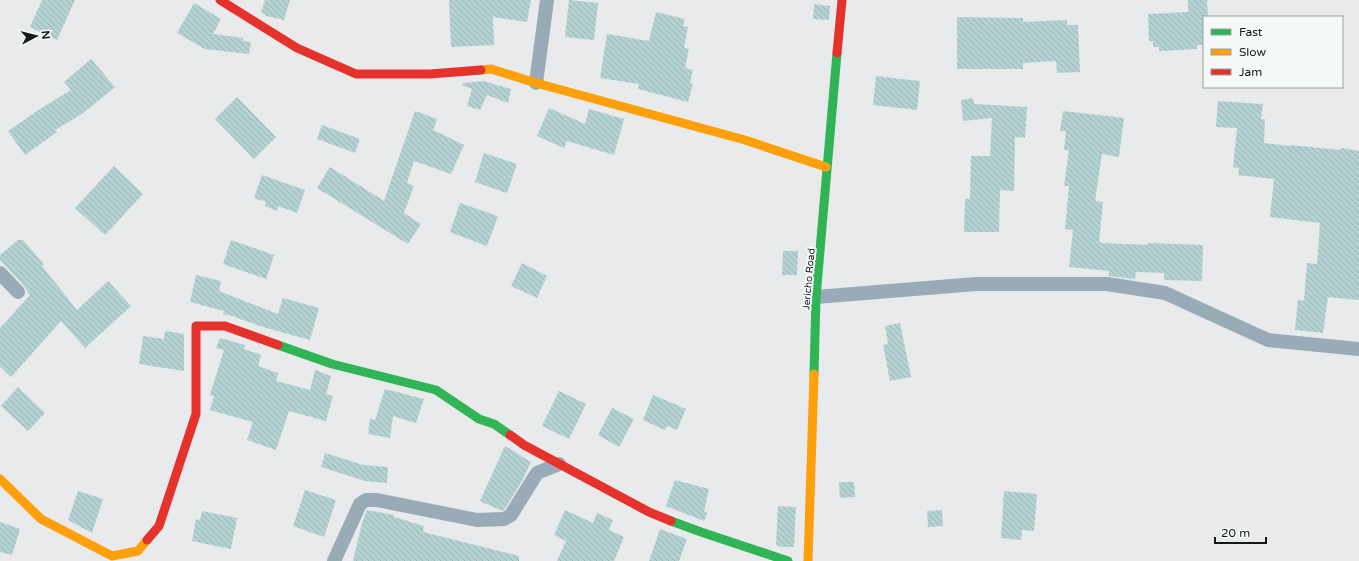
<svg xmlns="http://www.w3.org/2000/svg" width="1359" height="561" font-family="'Varela Round',sans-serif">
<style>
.building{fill:url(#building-back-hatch)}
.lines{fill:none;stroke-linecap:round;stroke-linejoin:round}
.street{stroke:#98abb6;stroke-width:14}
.fast{stroke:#30b455;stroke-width:9}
.slow{stroke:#ff9f0a;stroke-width:9}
.jam{stroke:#e5322d;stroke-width:9}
.labels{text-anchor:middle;stroke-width:4;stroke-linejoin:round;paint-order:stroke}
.street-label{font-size:10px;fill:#161818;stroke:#f5f9fa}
</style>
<defs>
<pattern id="building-back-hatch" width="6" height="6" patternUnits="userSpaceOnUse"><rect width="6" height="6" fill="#b4d2d2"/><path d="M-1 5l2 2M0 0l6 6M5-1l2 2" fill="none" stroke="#9ab4b4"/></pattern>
</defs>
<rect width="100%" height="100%" fill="#e8eaeb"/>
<g class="building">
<polygon points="42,0 75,0 57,40 30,27"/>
<polygon points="265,0 290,0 284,20 267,16 261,12"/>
<polygon points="449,0 531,0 527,22 493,17 494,45 451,47"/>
<polygon points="569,0 598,3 594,40 565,37"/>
<polygon points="1188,0 1207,0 1208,17 1204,17 1204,45 1197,45 1197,49 1159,51 1159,47 1153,47 1153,41 1149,41 1148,14 1188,12"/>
<polygon points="194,3 221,19 213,34 243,38 243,41 251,42 249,54 205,49 177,33"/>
<polygon points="814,4 830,6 829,20 813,19"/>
<polygon points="656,12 685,19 683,26 688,27 684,48 689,49 685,68 693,70 690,83 693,84 688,102 638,89 639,84 600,78 607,34 649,41"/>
<polygon points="957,17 1023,18 1023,22 1067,20 1067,25 1078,25 1080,72 1057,73 1056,61 1023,63 1023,69 957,69"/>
<polygon points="91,59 115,87 82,114 55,130 57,132 25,155 8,131 40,109 71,90 64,82"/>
<polygon points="876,76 920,81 917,110 873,105"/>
<polygon points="483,81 511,89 508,103 487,95 480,110 467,106 472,89 462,85 463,83"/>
<polygon points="237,97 276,137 254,159 215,119"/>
<polygon points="973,98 974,104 1027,107 1025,138 1015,137 1014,191 1000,190 999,232 964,232 965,199 970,199 971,156 990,156 992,118 963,121 961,100"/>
<polygon points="1218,101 1263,104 1261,119 1265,119 1264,143 1291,146 1291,145 1340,150 1341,148 1359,151 1359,300 1328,297 1323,333 1295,330 1298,300 1304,301 1307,263 1317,264 1320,223 1270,217 1274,179 1238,175 1239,168 1233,167 1237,128 1216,127"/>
<polygon points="549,108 585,124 589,109 624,119 614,155 567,141 564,148 537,136"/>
<polygon points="415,111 437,119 433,130 464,145 451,174 414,161 407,183 414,186 404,213 421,224 408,244 317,188 330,167 384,201"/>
<polygon points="1063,111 1124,118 1119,157 1102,154 1095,201 1103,202 1099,242 1101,242 1101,243 1147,245 1147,243 1203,245 1202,281 1164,280 1164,273 1136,272 1135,279 1126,278 1109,276 1109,271 1069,267 1073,230 1065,229 1069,186 1064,186 1069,150 1064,150 1066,131 1060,131"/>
<polygon points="322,125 360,139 355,153 317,139"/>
<polygon points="484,153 517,164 507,193 475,182"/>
<polygon points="114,166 143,194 105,235 75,208"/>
<polygon points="262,175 305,190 297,213 278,206 277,211 265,206 266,202 254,198"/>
<polygon points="460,203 498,216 487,246 450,232"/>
<polygon points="18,240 23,240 44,264 42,266 77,310 108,281 131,306 85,348 61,321 11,377 0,366 0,328 30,295 24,286 0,260 0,255"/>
<polygon points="231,240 274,255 266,279 223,264"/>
<polygon points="783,251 798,251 797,275 782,275"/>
<polygon points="522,263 547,276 537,298 511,286"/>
<polygon points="196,275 221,281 219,291 278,314 283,298 319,308 310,340 263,327 229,315 223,314 224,311 190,302"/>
<polygon points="900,323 911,377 890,381 883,345 888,344 885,326"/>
<polygon points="165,331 184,334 184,371 139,364 143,336 164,339"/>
<polygon points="220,338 245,345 244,349 261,355 258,366 278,373 276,381 310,390 315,370 331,376 326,394 333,396 326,421 289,411 276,450 247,440 253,422 210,410 214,396 210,395 224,350 216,348"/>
<polygon points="18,387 45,413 28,431 1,406"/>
<polygon points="385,389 424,399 416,423 393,416 390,438 368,434 370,419 375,420"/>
<polygon points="559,391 586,404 569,439 542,426"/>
<polygon points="653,395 686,409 677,430 667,426 665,430 643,420"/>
<polygon points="612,408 634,419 619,447 598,435"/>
<polygon points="505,446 531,462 522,481 505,509 502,511 480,501"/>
<polygon points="325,453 363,465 388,467 387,483 365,481 321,467"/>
<polygon points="675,480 709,489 704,512 707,513 704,521 666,506"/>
<polygon points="839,482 854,482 855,497 840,498"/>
<polygon points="305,490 336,500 324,537 293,526"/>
<polygon points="78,491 103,499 92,533 68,520"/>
<polygon points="1004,491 1037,494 1034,531 1022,530 1021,540 1001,538"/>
<polygon points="778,506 796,507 794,547 782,547 776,545"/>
<polygon points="367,510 394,515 394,517 424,526 423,532 519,556 519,561 353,561 362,523"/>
<polygon points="565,510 593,523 597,513 613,520 609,530 624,537 614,561 557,561 566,541 554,535"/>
<polygon points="942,510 943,526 928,527 927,511"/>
<polygon points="202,511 237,518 231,549 192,541 196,519 200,520"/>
<polygon points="0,522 20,529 12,555 0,552"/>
<polygon points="660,529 687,539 679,561 649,561"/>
</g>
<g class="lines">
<g class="street">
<polyline points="536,83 547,0"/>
<polyline points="0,273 18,292"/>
<polyline points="816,297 976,284 1107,284 1165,293 1268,340 1359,349"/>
<polyline points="334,561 360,504 366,500 377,500 477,520 504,519 511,515 537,473 559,464"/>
</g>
<g class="fast">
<polyline points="278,345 332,364 436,390 479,419 494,424 510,435"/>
<polyline points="814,374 816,297 837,53"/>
<polyline points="671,521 701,532 788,561"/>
</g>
<g class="slow">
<polyline points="481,70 491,69 536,83 745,140 826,167"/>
<polyline points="0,479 41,519 112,556 138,551 147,540"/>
<polyline points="808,561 814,374"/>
</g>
<g class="jam">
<polyline points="220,0 297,48 356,74 430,74 481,70"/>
<polyline points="837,53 842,0"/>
<polyline points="510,435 524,445 649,512 671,521"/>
<polyline points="147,540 159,526 196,414 196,326 225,326 278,345"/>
</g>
</g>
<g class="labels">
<g class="street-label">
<text transform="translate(808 279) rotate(-85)" y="4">Jericho Road</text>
</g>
</g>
<rect x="1203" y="16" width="140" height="72" fill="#f5f9fa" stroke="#9c9fa0"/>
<rect x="1211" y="29" width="20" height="6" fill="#30b455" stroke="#9c9fa0"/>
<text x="1239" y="36" font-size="12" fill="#161818">Fast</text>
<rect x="1211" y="49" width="20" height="6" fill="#ff9f0a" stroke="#9c9fa0"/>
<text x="1239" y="56" font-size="12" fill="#161818">Slow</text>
<rect x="1211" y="69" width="20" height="6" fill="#e5322d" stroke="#9c9fa0"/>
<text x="1239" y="76" font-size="12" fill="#161818">Jam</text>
<g transform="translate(36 36) rotate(83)" stroke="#f5f9fa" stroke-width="3" paint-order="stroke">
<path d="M0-3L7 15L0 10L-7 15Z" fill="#161818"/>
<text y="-6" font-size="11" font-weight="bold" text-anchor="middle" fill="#161818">N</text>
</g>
<path d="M1215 537v6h51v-6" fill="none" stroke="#161818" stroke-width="2"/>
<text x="1221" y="537" font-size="12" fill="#161818" stroke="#f5f9fa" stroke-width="3" paint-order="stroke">20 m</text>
</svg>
